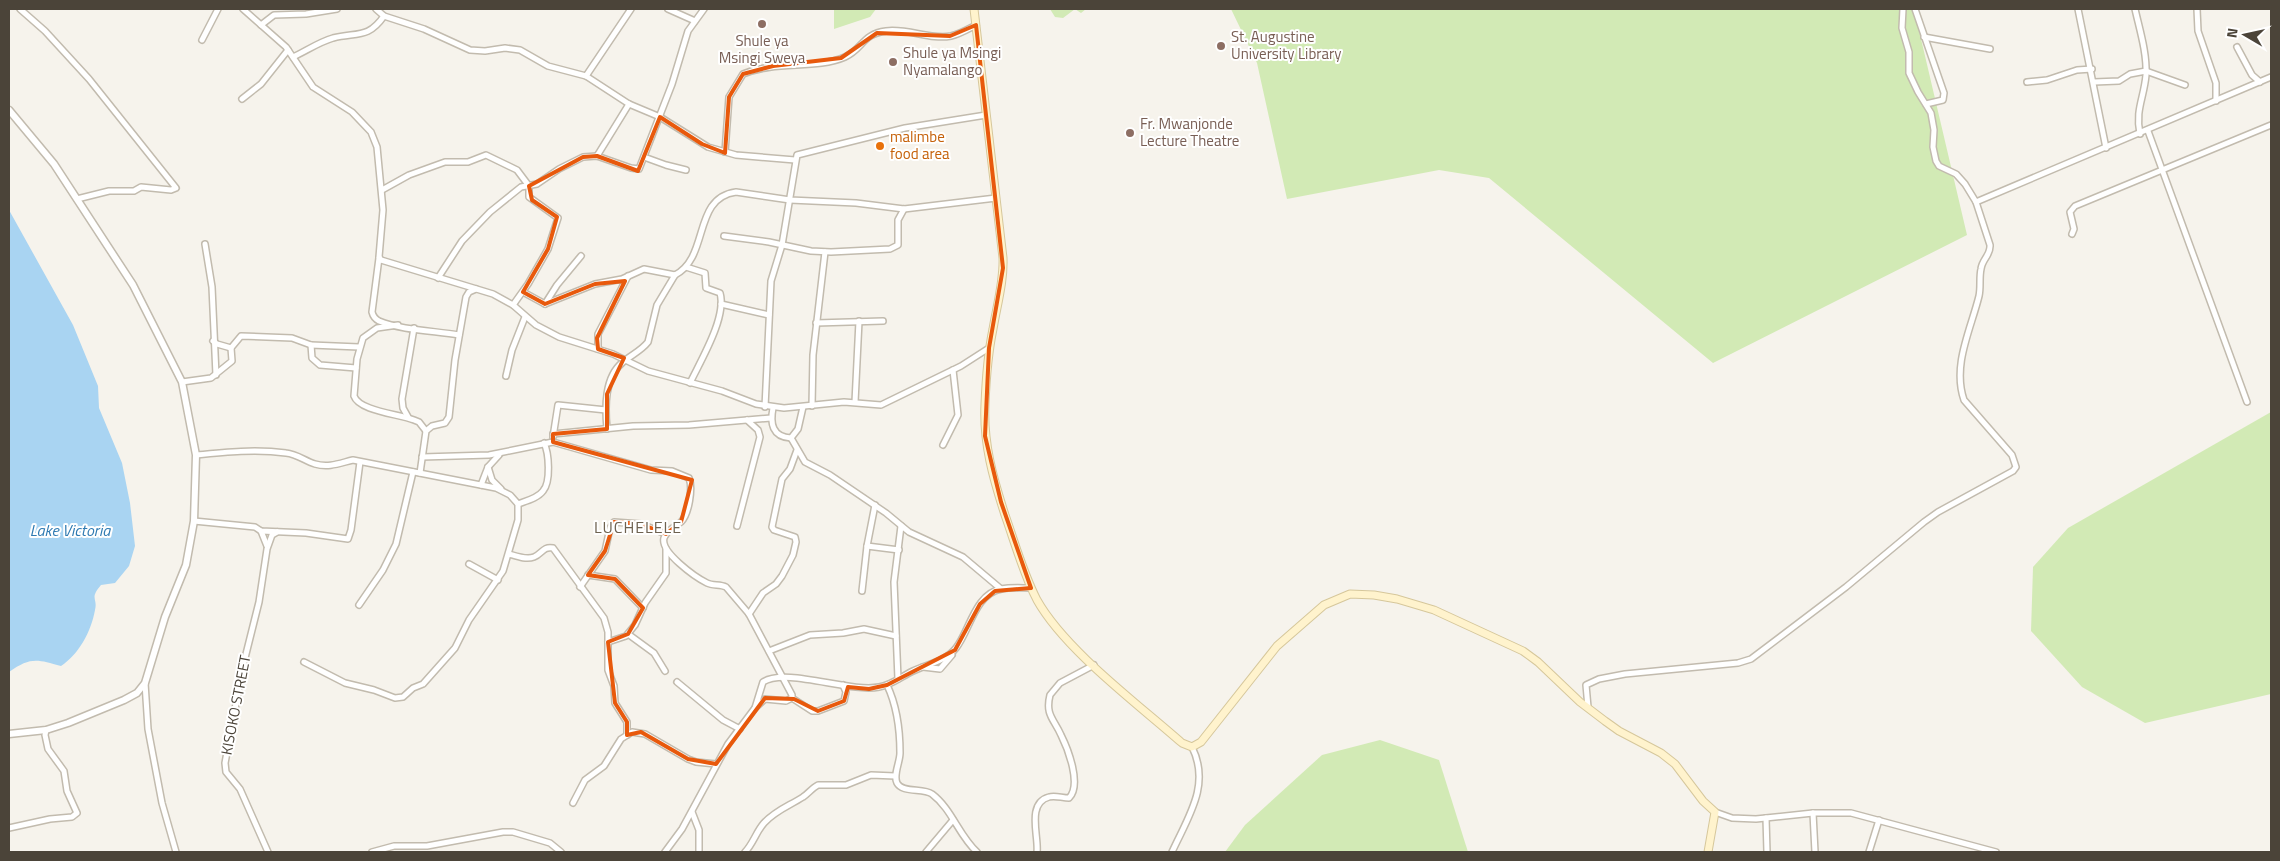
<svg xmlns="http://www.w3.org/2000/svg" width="2280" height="861" font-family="'Titillium Web',sans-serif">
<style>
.green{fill:#d2eab5}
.water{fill:#a9d4f2}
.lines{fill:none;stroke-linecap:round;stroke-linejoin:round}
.minor-casing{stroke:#c2bbae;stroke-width:8}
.tertiary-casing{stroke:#c2bbae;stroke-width:9}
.secondary-casing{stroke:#d6c79b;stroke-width:9}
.minor{stroke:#fff;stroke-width:5}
.tertiary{stroke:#fff;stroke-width:6}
.secondary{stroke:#fff3cd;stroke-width:7}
.marked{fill:none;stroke:#e8590c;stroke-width:4;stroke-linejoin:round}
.education-dot{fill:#8d6e63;stroke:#fff;stroke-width:2}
.food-dot{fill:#e8710a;stroke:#fff;stroke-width:2}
.labels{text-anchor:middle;stroke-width:4;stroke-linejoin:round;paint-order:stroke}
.education-label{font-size:15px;fill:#785e54;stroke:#fff;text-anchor:start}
.food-label{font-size:15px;fill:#c56008;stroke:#fff;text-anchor:start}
.street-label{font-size:15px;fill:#4b4439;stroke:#fff}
.neighbourhood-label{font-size:16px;letter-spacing:1px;fill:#6e6250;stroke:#fff}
.water-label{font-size:16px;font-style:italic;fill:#2e7ab2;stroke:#fff}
</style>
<rect width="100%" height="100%" fill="#f6f3ec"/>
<g class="green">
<polygon points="834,9 876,9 870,17 834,29"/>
<polygon points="1050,9 1086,9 1081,13 1075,9 1063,18 1055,17"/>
<polygon points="1231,9 1914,9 1967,235 1713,363 1489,178 1439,170 1287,199 1257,63"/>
<polygon points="2271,412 2271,694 2145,723 2082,687 2031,631 2033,567 2068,528"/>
<polygon points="1380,740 1439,760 1468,852 1225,852 1245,825 1322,755"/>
</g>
<path class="water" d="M9,210L73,325L98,386L99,408L122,463L130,503L135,546L129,566L115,583L101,585C89,599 98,598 95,610C91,632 79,654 61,666C37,659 30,657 9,672Z"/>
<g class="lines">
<defs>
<g id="minor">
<polyline points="20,9 45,31 89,79 176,188 171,190 141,187 134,191 109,191 77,199"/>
<polyline points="243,9 286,47 313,87 352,112 371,132 377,147 383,210 379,257 381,260 493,294 513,305 536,325 559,337 613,354 648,371 722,391 756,404 784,408 844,402 881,405 961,366 989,348"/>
<polyline points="376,9 384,16 424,29 470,50 485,51 505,48 520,50 548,66 586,76 629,104 660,117 708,147 736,155 795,160"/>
<polyline points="668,9 695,21"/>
<polyline points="1915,9 1944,93 1943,100 1926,104"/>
<polyline points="2078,9 2106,148"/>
<path d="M2135,9C2140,31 2147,53 2146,75C2144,98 2135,110 2140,134"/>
<polyline points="2197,9 2198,31 2216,83 2216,101"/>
<polyline points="261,25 274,15 306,14 337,9"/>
<polyline points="1924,37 1990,49"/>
<polyline points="202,40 218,9"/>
<polyline points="2237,47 2252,75 2260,82"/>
<path d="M293,57C306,51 319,42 333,38C357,32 368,39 384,16"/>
<polyline points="586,76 631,9"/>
<polyline points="2027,82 2047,80 2077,70 2092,69"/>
<polyline points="2094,82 2119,81 2130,74 2146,71 2185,85"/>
<polyline points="242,99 261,84 288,50"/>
<polyline points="2148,131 2247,402"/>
<path d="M725,152L729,97L743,74C777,60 815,70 845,57C863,49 862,34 886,31C908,28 930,40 951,36C960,34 968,29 976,25"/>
<polyline points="597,156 629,104"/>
<polyline points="644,157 666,165 686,170"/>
<polyline points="382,190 409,175 445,162 468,162 486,155 517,170 529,186 529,197 558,218 548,249 528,284 513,305"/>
<polyline points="1976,202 2271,77"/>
<polyline points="2072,234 2074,229 2070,212 2075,206 2271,125"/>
<polyline points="724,236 769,242 811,251 831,252 890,249 898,245 898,220 904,209"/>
<polyline points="205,244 212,287 216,375"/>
<path d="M379,258L372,312C373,316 375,319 379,321C401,330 435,331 459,335"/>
<path d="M686,267L705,273L706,288L720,293C727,317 701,360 690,383"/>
<polyline points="438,278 462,241 490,212 521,187 537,184 559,169 583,157 597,156 631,168 639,169 672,84 688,31 704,9"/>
<path d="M523,292L545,304L595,284L622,279L644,269L675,275C710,257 692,198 736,192L790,200L856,203L904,209L996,198"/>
<polyline points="545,304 557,285 581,256"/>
<polyline points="721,304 769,315"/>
<polyline points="816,323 883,321"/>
<path d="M398,325L377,328L363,338L357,359L354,396C359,411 399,414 414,420L419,422L426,431"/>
<polyline points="213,341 217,344 231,348"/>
<polyline points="311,345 359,347"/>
<polyline points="598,349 598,334 628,276"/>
<polyline points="506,376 512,350 525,317"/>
<polyline points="182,382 211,378 232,361 231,348 241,336 292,338 311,345 312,358 320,365 356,368"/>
<polyline points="855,402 859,321"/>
<polyline points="812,406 813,355 825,252"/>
<polyline points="765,407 771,281 782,245 797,155 905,128 986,115"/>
<path d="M773,408C770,423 772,437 791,438L798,429L803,407"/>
<polyline points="408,417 403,408 402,399 414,328"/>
<path d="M607,429C605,408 604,377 623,362C631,355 641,351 648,342L657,305L675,275"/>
<polyline points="553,434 633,426 689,425 771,418"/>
<polyline points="553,437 558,405 606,410"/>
<polyline points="791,438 805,462 830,475 886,513 909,532 963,557 1001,589"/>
<polyline points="943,445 958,415 953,370"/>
<path d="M196,455C226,452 256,449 286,453C297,454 305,461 315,464C329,468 340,463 353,460L496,488L510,495L518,504V520L503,571L469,620L455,648L423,684L413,688L403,697L395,698L374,690L345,683L304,662"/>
<path d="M422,457L489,455L553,442L651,470L672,471L689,478C693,488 689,514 681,522C676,526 666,531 664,538C660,552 695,577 707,583C713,586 720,584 726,587L749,614L792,695V698L786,701L765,699L755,708"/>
<polyline points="488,467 492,480 501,489"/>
<polyline points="420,473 426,431 432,426 445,423 449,417 455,360 466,297 469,292 476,289"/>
<polyline points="481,485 488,467 499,455"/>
<path d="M518,504C526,501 538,498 543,491C551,482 549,453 544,443"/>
<polyline points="194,521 255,527 261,531 306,533 348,539 351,530 360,462"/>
<polyline points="737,526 760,437 758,430 747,420"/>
<polyline points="261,531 267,546"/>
<polyline points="867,546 899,550"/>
<path d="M509,554C516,556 526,560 534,557C542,554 543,546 553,548L604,618L608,632V670L614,686L615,703L627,722V735"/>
<polyline points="469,564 498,580"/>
<polyline points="588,575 615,579 643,608"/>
<polyline points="580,587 605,551 610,528 614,522 641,524 666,534"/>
<polyline points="862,591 867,546 875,505"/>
<polyline points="359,605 383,570 396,544 413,472"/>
<polyline points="749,614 763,593 776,584 782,576 793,555 796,542 795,537 774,530 772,527 782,479 790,469 797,450"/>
<polyline points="628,634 654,653 665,671"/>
<polyline points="608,642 626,636 635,625 645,603 666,573 666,549"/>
<polyline points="769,651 810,635 843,633 864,629 896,636"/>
<polyline points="923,667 940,669 952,655"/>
<polyline points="898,679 894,582 901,526"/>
<polyline points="677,682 723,720 740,729"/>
<polyline points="145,683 148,729 162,803 176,852"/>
<path d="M887,685C897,706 900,730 900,753C900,762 893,775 897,783C902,793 923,788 932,794C952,809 959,836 977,852"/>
<polyline points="792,698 812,711 818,711 844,701 846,692 843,685"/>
<path d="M1588,707L1586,685L1599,679L1625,674L1738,663L1751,659L1846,587L1924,522L1938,512L2013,471L2016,467L2012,455L1964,400C1952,365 1971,329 1979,296C1981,287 1979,278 1981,269C1982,259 1991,255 1990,245L1976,202L1965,184L1956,174L1939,166L1936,161L1933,147L1934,130L1931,113L1918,92L1909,73V52L1902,28L1903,9"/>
<polyline points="573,803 585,780 604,766 621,739 632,732 645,734 688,759 696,762 716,764"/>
<polyline points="692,812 699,830 699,852"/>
<polyline points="1715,812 1732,818 1756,819 1813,813 1851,813 1996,852"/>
<polyline points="1813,813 1815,852"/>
<polyline points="1766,818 1767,852"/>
<polyline points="9,828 50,819 72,817 77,813 67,791 64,771 48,749 45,735 46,730"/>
<polyline points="268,852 240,789 226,772 225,763 243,666 259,602 267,549 272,535 277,532"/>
<polyline points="372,852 394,846 427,846 503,832 513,832 550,843 561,852"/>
<path d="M665,852L682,829L728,744L755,708L763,682C786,667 850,693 879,687C892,685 902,676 913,671C928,664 946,661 956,648C970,630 975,594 1001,589C1011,587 1021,588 1031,588"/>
<path d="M745,852C753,844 756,832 764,823C776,810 789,806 803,797C808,794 812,788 818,785H846L871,775L895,776"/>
<polyline points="926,852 953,820"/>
<path d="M1037,852C1039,837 1026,803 1049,797C1055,795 1062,798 1069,798C1082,785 1068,749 1061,735C1054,719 1045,715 1050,695L1060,683L1094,665"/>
<path d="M1172,852C1188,817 1211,785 1192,747"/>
<polyline points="1869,852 1879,820"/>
</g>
<polyline id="tertiary" points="9,110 54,164 133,285 182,382 196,455 194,521 186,565 165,617 145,683 137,693 124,700 68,723 46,730 9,734"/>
<path id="secondary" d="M974,9L1003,258C1004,281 997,305 993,329C988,353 986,379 985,404C983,443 993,478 1005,515C1015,543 1023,573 1037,600C1065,650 1138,704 1182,743L1192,747L1201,742L1277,646L1324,605L1350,594L1374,595L1397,599L1434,610L1523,651L1538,662L1580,702L1605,721L1619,731L1661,753L1675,764L1703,801L1715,812L1708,852"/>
</defs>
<use href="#minor" class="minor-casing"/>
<use href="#tertiary" class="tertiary-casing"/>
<use href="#secondary" class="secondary-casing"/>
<use href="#minor" class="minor"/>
<use href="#tertiary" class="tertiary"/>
<use href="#secondary" class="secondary"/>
</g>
<path class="marked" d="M976,25L1003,268L989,348L985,436L1001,502L1031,588L995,591L980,604L955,650L887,685L869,689L848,687L844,701L818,711L794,699L765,698L716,764L688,759L641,732L627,735V722L615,703L608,642L628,634L643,608L615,579L588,575L605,551L614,522L641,524L666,534L681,522L692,480L553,442V434L607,429V394L624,358L598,349L597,338L625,281L595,284L545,304L523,292L548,249L557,217L532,200L529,186L583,157L597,156L638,171L660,117L702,144L725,153L729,97L743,74L773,66L841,58L877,33L950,36Z"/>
<g class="education-dot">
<circle cx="762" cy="24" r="5"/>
<circle cx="1221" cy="46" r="5"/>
<circle cx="893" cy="62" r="5"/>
<circle cx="1130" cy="133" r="5"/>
</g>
<circle class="food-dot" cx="880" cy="146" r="5"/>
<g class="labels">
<g class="education-label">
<text x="1231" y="42">St. Augustine<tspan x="1231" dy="17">University Library</tspan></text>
<text x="762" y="46" text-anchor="middle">Shule ya<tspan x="762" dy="17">Msingi Sweya</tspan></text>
<text x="903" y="58">Shule ya Msingi<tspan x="903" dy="17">Nyamalango</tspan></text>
<text x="1140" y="129">Fr. Mwanjonde<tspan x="1140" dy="17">Lecture Theatre</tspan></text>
</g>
<g class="food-label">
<text x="890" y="142">malimbe<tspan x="890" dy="17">food area</tspan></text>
</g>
<g class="street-label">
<text transform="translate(236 705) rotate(-79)" y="5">KISOKO STREET</text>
</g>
<g class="neighbourhood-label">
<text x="638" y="533">LUCHELELE</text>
</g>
<g class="water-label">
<text x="70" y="536">Lake Victoria</text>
</g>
</g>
<rect width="2280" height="861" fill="none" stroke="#4b4439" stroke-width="20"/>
<g transform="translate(2245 35) rotate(279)" stroke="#ffffff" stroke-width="4" paint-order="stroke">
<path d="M0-4L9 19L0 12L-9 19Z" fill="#4b4439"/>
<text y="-8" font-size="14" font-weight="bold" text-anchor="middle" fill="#4b4439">N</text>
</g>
</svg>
